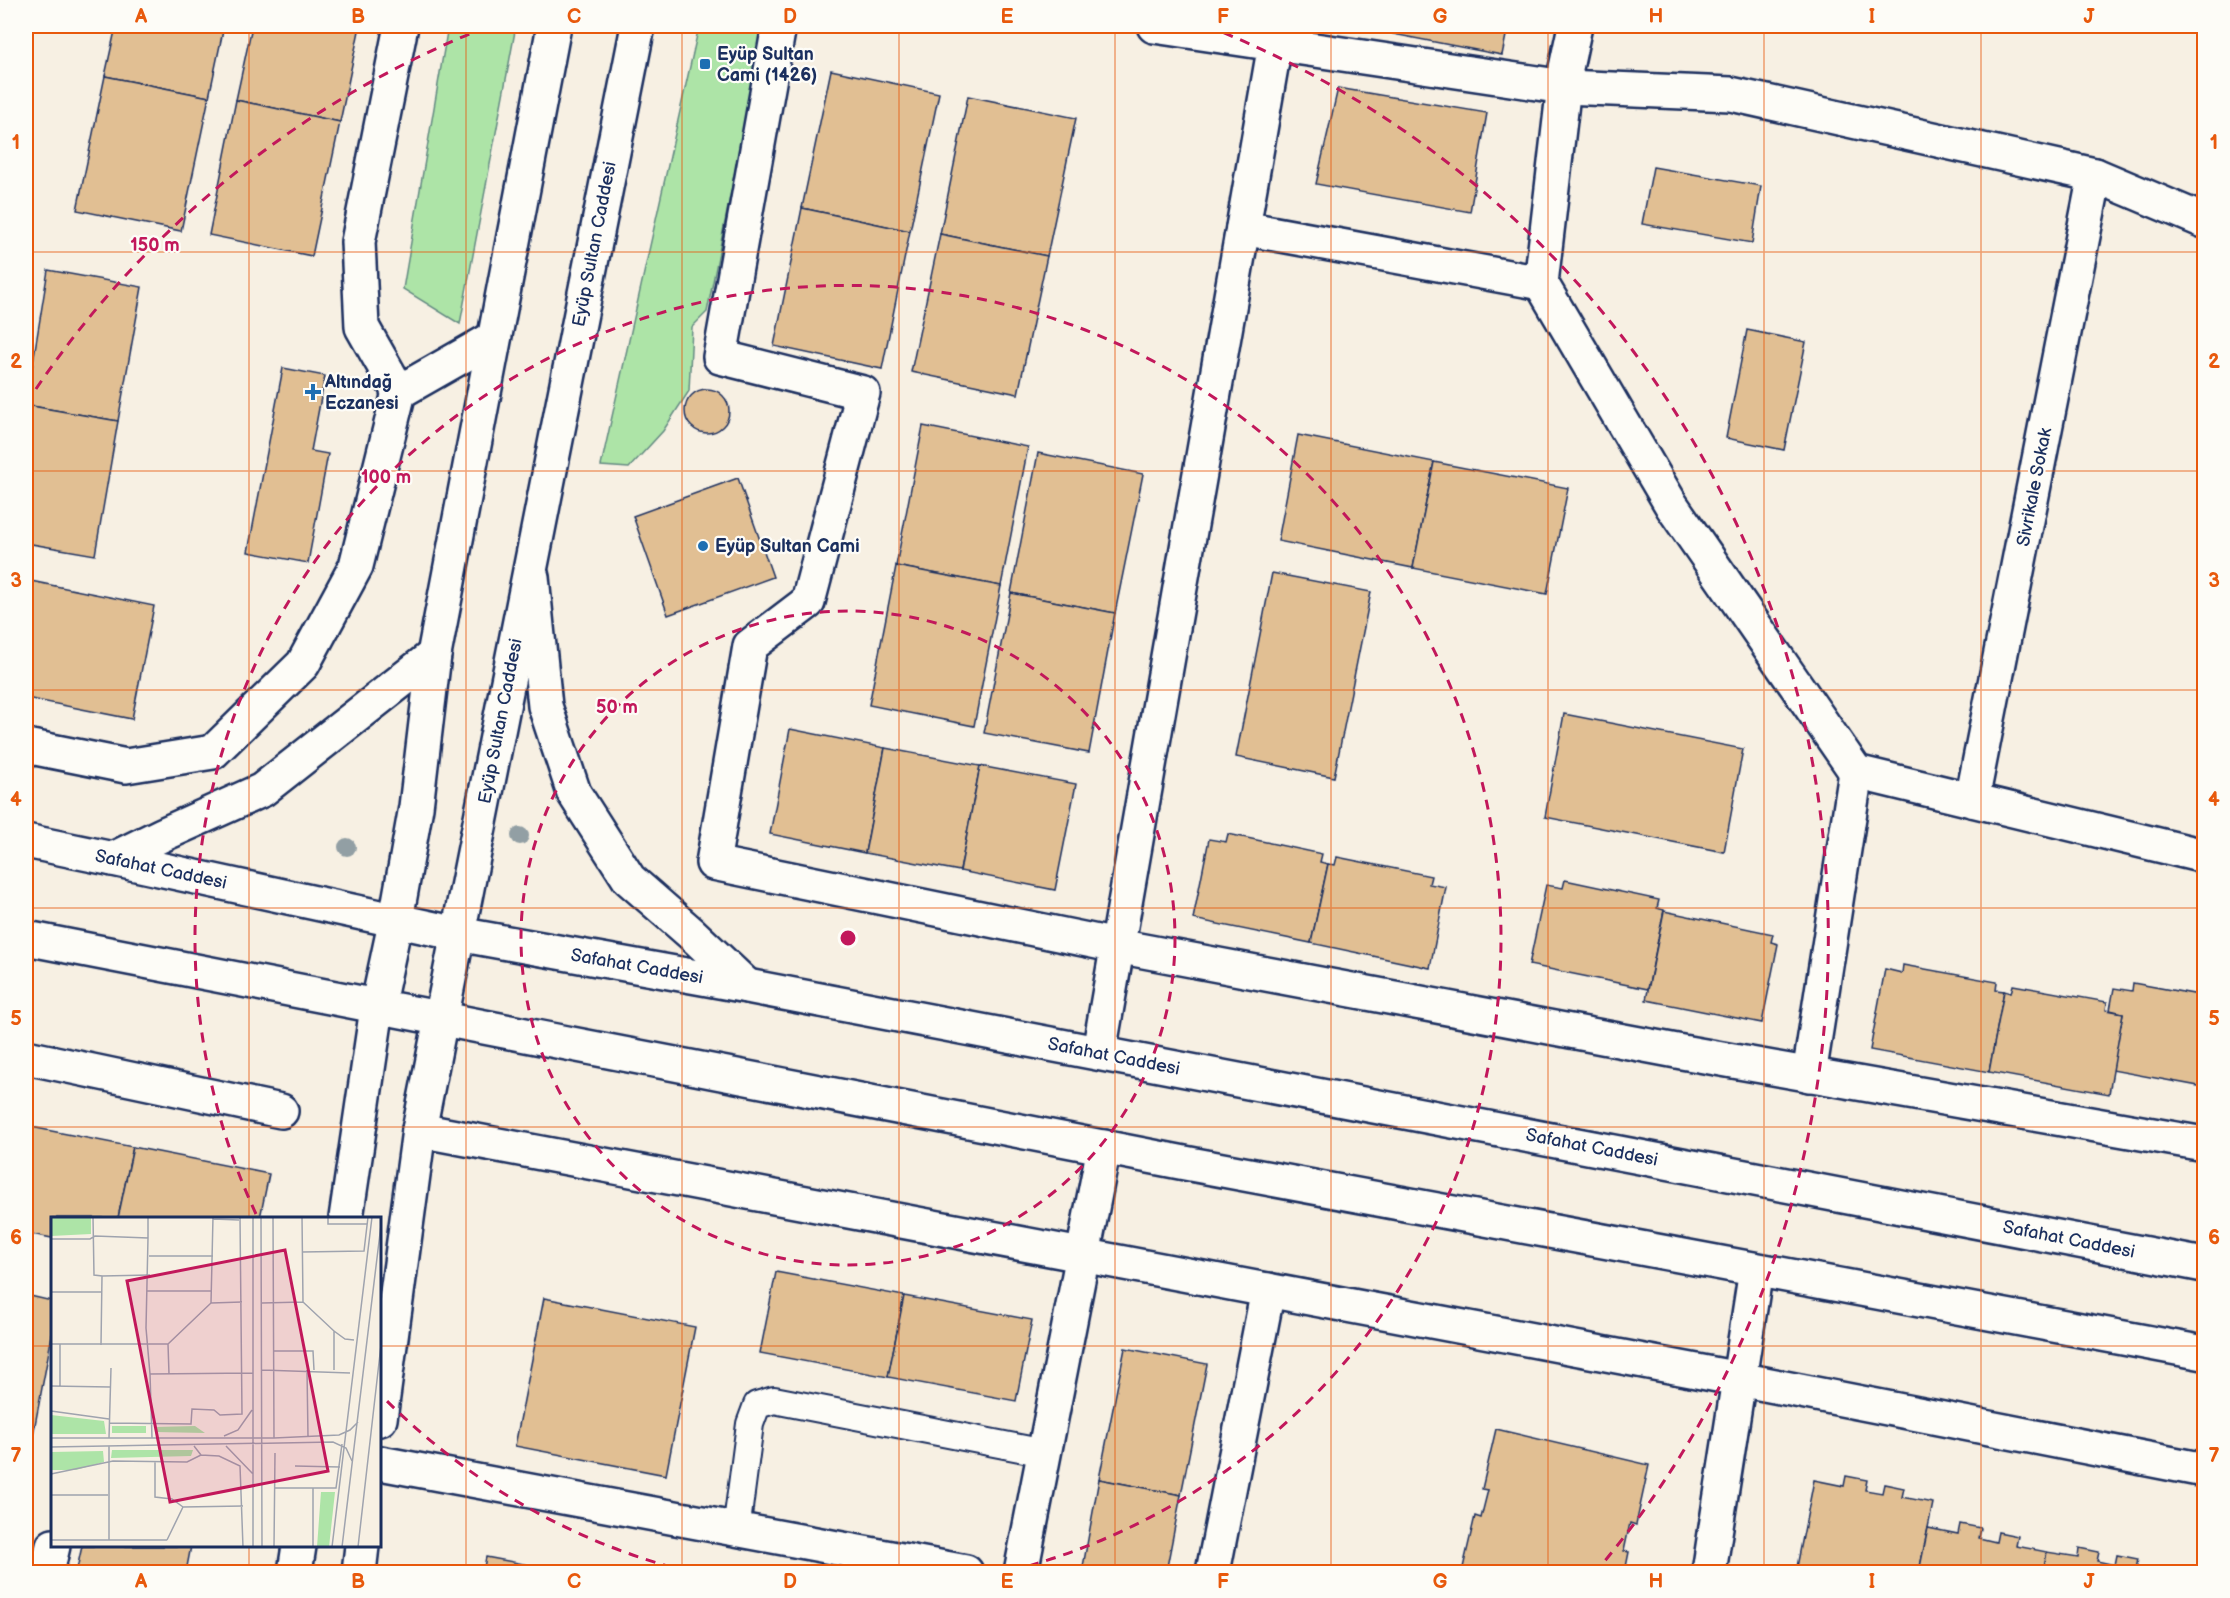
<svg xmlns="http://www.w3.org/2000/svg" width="2230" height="1598" font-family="'Balsamiq Sans',sans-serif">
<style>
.green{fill:#ade4a7;stroke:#648a82;stroke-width:1.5}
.building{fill:#e1bf93;stroke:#1b2f5e;stroke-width:1.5}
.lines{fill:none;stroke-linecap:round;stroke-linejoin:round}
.lane-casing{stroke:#1b2f5e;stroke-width:30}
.street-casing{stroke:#1b2f5e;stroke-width:38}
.secondary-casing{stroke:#1b2f5e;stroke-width:38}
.lane{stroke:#fdfcf7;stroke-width:26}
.street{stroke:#fdfcf7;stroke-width:33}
.secondary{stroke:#fdfcf7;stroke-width:33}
.tree{fill:#929fa4}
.grid{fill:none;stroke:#e8590c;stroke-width:1.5;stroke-opacity:0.55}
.ring{fill:none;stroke:#c2185b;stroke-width:3;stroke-dasharray:10 8}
.poi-dot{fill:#1f6fb2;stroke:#fdfcf7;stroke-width:2}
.labels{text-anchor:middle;stroke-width:4.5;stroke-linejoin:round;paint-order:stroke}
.poi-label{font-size:18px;font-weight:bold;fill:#1b2f5e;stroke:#fdfcf7;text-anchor:start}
.street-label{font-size:18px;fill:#1b2f5e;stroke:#fdfcf7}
.inset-road{fill:none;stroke:#9fa3ae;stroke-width:1.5}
.view{fill:#c2185b;fill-opacity:0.15;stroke:#c2185b;stroke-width:3}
.inset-edge{fill:none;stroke:#1b2f5e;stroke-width:3}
.centre{fill:#c2185b;stroke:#fdfcf7;stroke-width:3}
.ring-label{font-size:18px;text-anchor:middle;font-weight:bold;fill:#c2185b;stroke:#fdfcf7;stroke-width:4.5;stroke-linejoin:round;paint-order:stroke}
.neatline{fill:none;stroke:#e8590c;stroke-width:2}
.grid-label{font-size:20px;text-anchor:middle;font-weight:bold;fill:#e8590c}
</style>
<rect width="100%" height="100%" fill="#f7f0e3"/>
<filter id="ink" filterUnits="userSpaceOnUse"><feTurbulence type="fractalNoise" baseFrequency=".0167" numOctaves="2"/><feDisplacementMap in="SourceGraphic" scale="12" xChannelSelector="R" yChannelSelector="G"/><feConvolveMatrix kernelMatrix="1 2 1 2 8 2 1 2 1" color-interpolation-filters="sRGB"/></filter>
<g filter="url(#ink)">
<g class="green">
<polygon points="448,26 516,26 460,324 403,289"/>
<polygon points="699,26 764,26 707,312 692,327 689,391 663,431 629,468 601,466"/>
</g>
<g class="building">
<polygon points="116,26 224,26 209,97 105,76"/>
<polygon points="252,26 360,26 340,122 236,100"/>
<polygon points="1394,26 1508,26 1502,55 1393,34"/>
<polygon points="831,70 939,93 910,231 802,208"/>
<polygon points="105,76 209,97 181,231 77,210"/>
<polygon points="1338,88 1487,113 1470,212 1316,184"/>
<polygon points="968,96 1076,118 1047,256 940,234"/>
<polygon points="236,100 340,122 312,256 209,235"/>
<polygon points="1653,167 1761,186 1752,243 1642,224"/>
<polygon points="802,208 910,231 882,369 774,346"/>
<polygon points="940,234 1047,256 1018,394 911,372"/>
<polygon points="48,270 142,287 118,421 26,405"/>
<polygon points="1747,330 1806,342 1784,450 1726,438"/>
<polygon points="283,368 325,376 311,451 328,454 308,563 248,552"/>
<circle cx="707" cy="411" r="22"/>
<polygon points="26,405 118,421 95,555 26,543"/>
<polygon points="923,426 1028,447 1001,586 896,566"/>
<polygon points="1298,435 1434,462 1413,568 1278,541"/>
<polygon points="1038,453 1143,474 1115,613 1011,593"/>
<polygon points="1434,462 1568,488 1547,594 1413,568"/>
<polygon points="738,478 773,577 668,615 633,516"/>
<polygon points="896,566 1001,586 974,726 869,705"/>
<polygon points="1272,573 1371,592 1334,777 1236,757"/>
<polygon points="26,580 154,606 132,719 26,698"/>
<polygon points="1011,593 1115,613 1089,753 984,733"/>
<polygon points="1564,714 1743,749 1724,852 1545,817"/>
<polygon points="790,729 885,748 865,853 770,834"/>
<polygon points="885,748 980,766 960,871 865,853"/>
<polygon points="980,766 1076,784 1055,890 960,871"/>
<polygon points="1228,834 1322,854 1320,862 1328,864 1311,943 1193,919 1209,839 1226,842"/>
<polygon points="1337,857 1431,876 1429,884 1446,887 1430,968 1311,943 1328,864 1335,865"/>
<polygon points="1565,880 1659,900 1657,908 1664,910 1648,989 1529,965 1546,885 1563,888"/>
<polygon points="1664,911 1773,934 1771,942 1778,944 1762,1023 1646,1000"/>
<polygon points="1903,965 1997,982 1996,990 2004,991 1989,1072 1870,1050 1885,969 1902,973"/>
<polygon points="2133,983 2204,996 2204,1087 2112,1070 2123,1013 2110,1010 2114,988 2132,991"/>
<polygon points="2013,985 2107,1002 2106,1010 2123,1013 2109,1094 1989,1072 2004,991 2011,993"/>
<polygon points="26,1126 133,1147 118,1218 52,1218 52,1238 26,1233"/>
<polygon points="133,1147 269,1174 260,1218 118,1218"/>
<polygon points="776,1272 904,1296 888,1377 760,1353"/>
<polygon points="26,1295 52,1301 52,1335 35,1425 26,1424"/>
<polygon points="904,1296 1032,1320 1016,1401 888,1377"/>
<polygon points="544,1298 695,1327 666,1475 515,1446"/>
<polygon points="1125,1348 1207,1364 1181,1495 1099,1479"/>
<polygon points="26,1424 35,1425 26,1473"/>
<polygon points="1496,1429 1649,1465 1636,1525 1630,1523 1624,1551 1629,1552 1625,1572 1462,1572 1475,1516 1481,1518 1488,1490 1482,1489"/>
<polygon points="1846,1476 1867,1480 1865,1490 1882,1493 1884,1484 1904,1488 1902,1497 1933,1503 1919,1572 1827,1572 1797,1567 1814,1480 1844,1486"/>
<polygon points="1099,1479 1181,1495 1166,1572 1082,1572"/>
<polygon points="1960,1524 1981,1528 1979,1538 1996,1542 1998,1532 2018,1536 2016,1546 2047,1552 2043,1572 1919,1572 1928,1528 1958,1534"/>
<polygon points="82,1546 191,1546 186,1572 93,1572 77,1569"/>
<polygon points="2079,1548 2099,1552 2097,1561 2115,1565 2117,1555 2138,1559 2136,1569 2153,1572 2043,1572 2047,1552 2078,1557"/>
<polygon points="486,1557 566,1572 483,1572"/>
</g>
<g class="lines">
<defs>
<polyline id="lane" points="736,1531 750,1424 757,1405 774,1400 1045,1453"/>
<g id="street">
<polyline points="779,26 720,357 863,393 808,602 750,646 713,863 1117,946 1682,1052 2204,1144"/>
<polyline points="1575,26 1566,68 1541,283 1672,506 1856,772 2204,856"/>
<polyline points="1275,44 1564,87 1731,94 2095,175 2204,221"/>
<polyline points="1243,228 1541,283"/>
<polyline points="399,392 362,327 358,242 401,26"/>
<polyline points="532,577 545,706 574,793 629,879 692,934 747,986"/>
<polyline points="26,746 126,766 213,752 303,664 356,566 399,392 494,338"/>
<polyline points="1972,800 2095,175"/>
<polyline points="26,841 113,859 458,934 747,986 2204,1265"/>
<polyline points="113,859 162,835 262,790 434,655"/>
<path d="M26,938C751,1083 1477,1219 2204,1353"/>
<polyline points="1099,1052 1275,44 1154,26"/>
<polyline points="26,1057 281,1111"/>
<polyline points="1809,1075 1856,772"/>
<polyline points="419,1130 1739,1379 2204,1470"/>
<polyline points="380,1463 966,1572"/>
<polyline points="47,1572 53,1546"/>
<polyline points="1021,1572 1104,1147"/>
<polyline points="1213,1572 1268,1290"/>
<polyline points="1709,1572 1756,1270"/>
</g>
<g id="secondary">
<polyline points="346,1218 377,1008 396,919 416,807 434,655 554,26"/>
<polyline points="380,1419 419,1130 638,26"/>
<polyline points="295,1572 299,1546"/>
<polyline points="359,1572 362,1546"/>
</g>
</defs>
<use href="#lane" class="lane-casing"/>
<use href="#street" class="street-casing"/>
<use href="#secondary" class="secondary-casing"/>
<use href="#lane" class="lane"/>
<use href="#street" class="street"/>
<use href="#secondary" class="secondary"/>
</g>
<g class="tree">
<circle cx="520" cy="836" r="9"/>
<circle cx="347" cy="847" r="9"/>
</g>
</g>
<path class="grid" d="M249,26V1218M466,26V1572M682,26V1572M899,26V1572M1115,26V1572M1331,26V1572M1548,26V1572M1764,26V1572M1981,26V1572M26,252H2204M26,471H2204M26,690H2204M26,908H2204M26,1127H2204M26,1346H52M380,1346H2204M249,1546V1572"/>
<g class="ring">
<circle cx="848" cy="938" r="327"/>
<path d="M690 1572A653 653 0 0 1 382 1396M256 1214A653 653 0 1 1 1006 1572"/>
<path d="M26 404A980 980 0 0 1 489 26M1207 26A980 980 0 0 1 1599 1568"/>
</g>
<g class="poi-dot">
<rect x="699" y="58" width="12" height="12" rx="3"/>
<path d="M310 383h6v6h6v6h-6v6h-6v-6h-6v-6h6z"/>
<circle cx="703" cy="546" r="6"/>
</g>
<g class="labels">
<g class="poi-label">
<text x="717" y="60">Eyüp Sultan<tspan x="717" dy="21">Cami (1426)</tspan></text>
<text x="325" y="388">Altındağ<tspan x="325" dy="21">Eczanesi</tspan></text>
<text x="715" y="552">Eyüp Sultan Cami</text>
</g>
<g class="street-label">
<text transform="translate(594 244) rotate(-79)" y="6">Eyüp Sultan Caddesi</text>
<text transform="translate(2034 487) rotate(-79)" y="6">Sivrikale Sokak</text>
<text transform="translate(500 721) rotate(-79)" y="6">Eyüp Sultan Caddesi</text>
<text transform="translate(161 869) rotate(12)" y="6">Safahat Caddesi</text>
<text transform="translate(637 966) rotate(10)" y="6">Safahat Caddesi</text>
<text transform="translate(1114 1056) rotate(11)" y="6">Safahat Caddesi</text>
<text transform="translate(1592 1147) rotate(11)" y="6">Safahat Caddesi</text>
<text transform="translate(2069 1239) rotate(11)" y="6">Safahat Caddesi</text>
</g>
</g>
<g transform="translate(51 1217)">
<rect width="330" height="330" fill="#f7f0e3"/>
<path d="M0,0H40V17L0,19ZM0,198L53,204L55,217H0ZM61,209H95V216H61ZM144,209L154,216L104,215V210ZM61,233H142L140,239L60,241ZM52,234L53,245L25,253H0V235ZM270,275H284L278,330H266Z" fill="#ade4a7"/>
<path class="inset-road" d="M42,0L43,58L51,59L50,128M97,0V21M202,0V330M210,0L211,330M222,0L223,221M251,0L252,85L283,114V153M277,0V7H316M162,2L188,3M0,22H39L44,19L97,21L95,111L99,157M251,35L313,34L317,0M98,39H162M51,59L99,58M96,74H160M0,75H51M160,86L191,85M211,86L252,85M283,114L294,122L303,123M0,127H117L160,86L162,0M117,127L118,157M222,134H262L263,153M211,153L299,156M256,153L257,220M0,169L59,170M9,169V127M0,194L58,202M58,206L140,207L141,192L163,193L169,198L191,197L189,0M173,219L187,213L201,193M0,221H223L288,218L299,213L307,205M58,221L60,151M101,221L99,157L202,156M58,229V323M143,229L150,238L168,239L189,249L192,330M175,229L202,257M0,230L282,225L295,231L301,244M104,245V280L121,282L132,290M244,249L289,250M0,257L62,244L136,245L150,238M223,271H285L291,227M0,278H57M0,323H116M116,323L132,290L192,289M223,330L224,236M262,330V271M281,330L321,0M291,330L330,8M307,330L330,128"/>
<path class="view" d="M234,33L277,254L119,285L76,64Z"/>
<rect width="330" height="330" class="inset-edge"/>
</g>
<circle cx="848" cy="938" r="9" class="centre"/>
<g class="ring-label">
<text x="155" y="251">150 m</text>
<text x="386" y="483">100 m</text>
<text x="617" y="713">50 m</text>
</g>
<rect width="2230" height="1598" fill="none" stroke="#fdfcf7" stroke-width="66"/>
<rect x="33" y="33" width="2164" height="1532" class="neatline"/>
<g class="grid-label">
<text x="141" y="23">A</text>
<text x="358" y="23">B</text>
<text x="574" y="23">C</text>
<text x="790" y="23">D</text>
<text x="1007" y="23">E</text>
<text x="1223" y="23">F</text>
<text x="1440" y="23">G</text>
<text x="1656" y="23">H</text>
<text x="1872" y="23">I</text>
<text x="2089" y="23">J</text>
<text x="16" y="149">1</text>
<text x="2214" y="149">1</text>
<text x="16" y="368">2</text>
<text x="2214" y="368">2</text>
<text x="16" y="587">3</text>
<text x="2214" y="587">3</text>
<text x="16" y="806">4</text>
<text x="2214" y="806">4</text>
<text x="16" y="1025">5</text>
<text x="2214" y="1025">5</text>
<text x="16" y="1244">6</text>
<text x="2214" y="1244">6</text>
<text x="16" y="1462">7</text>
<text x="2214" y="1462">7</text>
<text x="141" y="1588">A</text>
<text x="358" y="1588">B</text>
<text x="574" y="1588">C</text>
<text x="790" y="1588">D</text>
<text x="1007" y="1588">E</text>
<text x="1223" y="1588">F</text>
<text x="1440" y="1588">G</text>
<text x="1656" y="1588">H</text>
<text x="1872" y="1588">I</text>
<text x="2089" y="1588">J</text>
</g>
</svg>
